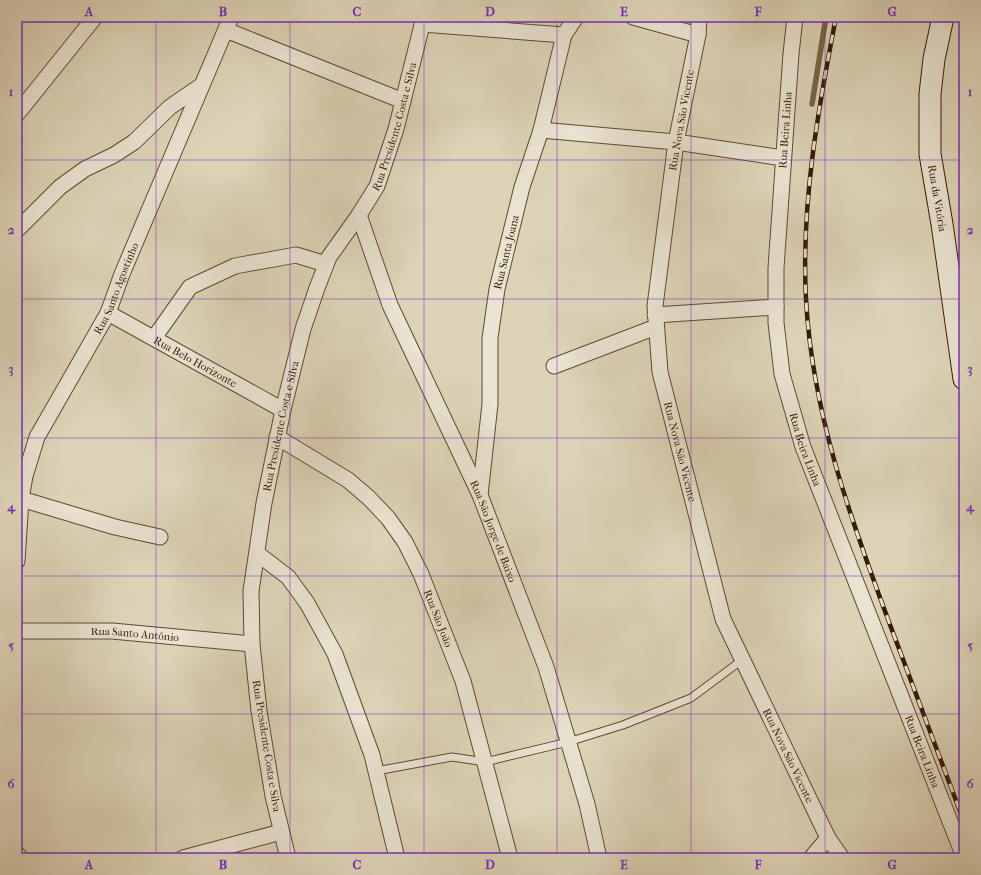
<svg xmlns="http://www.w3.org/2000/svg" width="981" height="875" font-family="'IM FELL French Canon',serif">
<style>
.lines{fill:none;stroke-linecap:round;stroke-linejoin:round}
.stream{stroke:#786449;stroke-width:5.5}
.lane-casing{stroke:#60492e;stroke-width:9}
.street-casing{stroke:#60492e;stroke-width:17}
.secondary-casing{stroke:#361b00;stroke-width:23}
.lane{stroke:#e9e3d1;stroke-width:7}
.street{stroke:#e9e3d1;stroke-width:15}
.secondary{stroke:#e9e3d1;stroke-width:21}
.rail-casing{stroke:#361b00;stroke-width:4.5}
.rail{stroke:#e9e3d1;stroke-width:3;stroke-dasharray:9;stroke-linecap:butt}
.grid{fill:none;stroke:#7b2cbf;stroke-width:1;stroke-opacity:0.55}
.labels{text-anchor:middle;stroke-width:3;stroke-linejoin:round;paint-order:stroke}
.street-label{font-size:11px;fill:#361b00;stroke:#e9e3d1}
.neatline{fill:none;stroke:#7b2cbf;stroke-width:1.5}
.grid-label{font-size:13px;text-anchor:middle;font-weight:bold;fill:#7b2cbf}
</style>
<rect width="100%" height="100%" fill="#ddd4b8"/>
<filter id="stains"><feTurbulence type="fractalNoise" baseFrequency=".005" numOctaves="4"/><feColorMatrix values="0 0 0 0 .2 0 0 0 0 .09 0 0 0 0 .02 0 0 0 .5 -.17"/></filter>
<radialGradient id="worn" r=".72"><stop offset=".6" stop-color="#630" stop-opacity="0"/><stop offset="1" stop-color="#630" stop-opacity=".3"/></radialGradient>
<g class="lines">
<polyline class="stream" points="812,104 826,17"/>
<defs>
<polyline id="lane" points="376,771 452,757 485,762 568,742 623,725 691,698 742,660"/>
<g id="street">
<polyline points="633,17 698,35"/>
<path id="s1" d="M699,17L698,35L676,142L655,306L660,372L723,619L828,838L842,858"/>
<path id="s2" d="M795,17L791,54L776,268V323L782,374L803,447L964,857"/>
<polyline points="422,24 564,35"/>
<polyline points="226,30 403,101"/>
<polyline points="17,114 95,17"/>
<polyline points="541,130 676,142 783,158"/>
<path id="s3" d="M359,215L390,305L480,495L546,667L587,804L599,858"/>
<polyline points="17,230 60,187 85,169 114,155 134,142 170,107 202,85"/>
<path id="s4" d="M108,313L283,410"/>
<polyline points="655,315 776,307"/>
<polyline points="154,338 190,287 235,266 296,255 326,264"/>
<polyline points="554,366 656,327"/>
<path id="s5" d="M277,437L348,480L369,498L388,518L405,542L421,574L463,681L510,858"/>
<path id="s6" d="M480,495L490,404V338L497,289L522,187L541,130L564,35L576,17"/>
<polyline points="21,499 115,527 160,537"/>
<polyline points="258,554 288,577 307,603 335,654 372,755 397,858"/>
<path id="s7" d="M17,561L21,499L25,476L37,437L108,313L122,274L231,17"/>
<path id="s8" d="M17,631H112L252,644"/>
<polyline points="17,854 21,858"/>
<polyline points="183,858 281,832"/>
<path id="s9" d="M288,858L273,796L259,711L252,644L251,591L264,503L283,410L303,329L317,288L329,257L359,215L377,186L396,129L424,17"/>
<polyline points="811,858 828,838"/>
</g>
<g id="secondary">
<path id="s10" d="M943,17L934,59L930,94V154L942,224L964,379"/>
</g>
</defs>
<use href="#lane" class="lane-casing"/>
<use href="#street" class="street-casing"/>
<use href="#secondary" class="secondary-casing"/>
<use href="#lane" class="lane"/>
<use href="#street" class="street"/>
<use href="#secondary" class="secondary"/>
<defs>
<path id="rail" d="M836,17C818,110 801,204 806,299C812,412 850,517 889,622C914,689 939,755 964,822"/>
</defs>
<use href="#rail" class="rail-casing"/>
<use href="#rail" class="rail"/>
</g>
<path class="grid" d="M156,17V858M290,17V858M424,17V858M557,17V858M691,17V858M825,17V858M17,160H964M17,299H964M17,438H964M17,576H964M17,714H964"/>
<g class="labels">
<g class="street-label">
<text transform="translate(681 120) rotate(-80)" y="4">Rua Nova São Vicente</text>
<text dy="4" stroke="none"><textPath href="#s9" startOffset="762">Rua Presidente Costa e Silva</textPath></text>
<text transform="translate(785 130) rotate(-86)" y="4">Rua Beira Linha</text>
<text dy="4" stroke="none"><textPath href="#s10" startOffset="183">Rua da Vitória</textPath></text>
<text dy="4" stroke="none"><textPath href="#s6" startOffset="245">Rua Santa Joana</textPath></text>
<text dy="4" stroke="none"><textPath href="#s7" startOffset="295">Rua Santo Agostinho</textPath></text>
<text dy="4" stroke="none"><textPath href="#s4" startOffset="100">Rua Belo Horizonte</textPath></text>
<text dy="4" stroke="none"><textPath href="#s9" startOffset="438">Rua Presidente Costa e Silva</textPath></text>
<text dy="4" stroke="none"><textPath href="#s2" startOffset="437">Rua Beira Linha</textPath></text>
<text dy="4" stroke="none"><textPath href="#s1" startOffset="441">Rua Nova São Vicente</textPath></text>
<text dy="4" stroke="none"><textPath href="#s3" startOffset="344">Rua São Jorge de Baixo</textPath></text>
<text dy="4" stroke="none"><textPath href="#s5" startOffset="251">Rua São João</textPath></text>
<text dy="4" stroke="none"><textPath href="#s8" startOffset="118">Rua Santo Antônio</textPath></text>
<text transform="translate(267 746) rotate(81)" y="4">Rua Presidente Costa e Silva</text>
<text dy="4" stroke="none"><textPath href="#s2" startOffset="761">Rua Beira Linha</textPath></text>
<text dy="4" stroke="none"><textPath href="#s1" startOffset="765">Rua Nova São Vicente</textPath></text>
</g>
</g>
<rect width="981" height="875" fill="none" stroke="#ddd4b8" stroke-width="44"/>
<rect x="22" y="22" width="937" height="831" class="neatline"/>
<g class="grid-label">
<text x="89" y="16">A</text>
<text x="223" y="16">B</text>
<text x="357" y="16">C</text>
<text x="490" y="16">D</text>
<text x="624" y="16">E</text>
<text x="758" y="16">F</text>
<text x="892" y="16">G</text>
<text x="11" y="96">1</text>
<text x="970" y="96">1</text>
<text x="11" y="234">2</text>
<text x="970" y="234">2</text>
<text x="11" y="373">3</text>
<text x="970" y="373">3</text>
<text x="11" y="511">4</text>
<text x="970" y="511">4</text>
<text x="11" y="650">5</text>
<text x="970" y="650">5</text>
<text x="11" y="788">6</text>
<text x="970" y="788">6</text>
<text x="89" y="869">A</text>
<text x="223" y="869">B</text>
<text x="357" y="869">C</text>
<text x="490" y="869">D</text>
<text x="624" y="869">E</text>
<text x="758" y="869">F</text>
<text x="892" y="869">G</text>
</g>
<rect width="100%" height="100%" filter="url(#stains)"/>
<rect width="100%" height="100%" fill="url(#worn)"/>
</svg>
